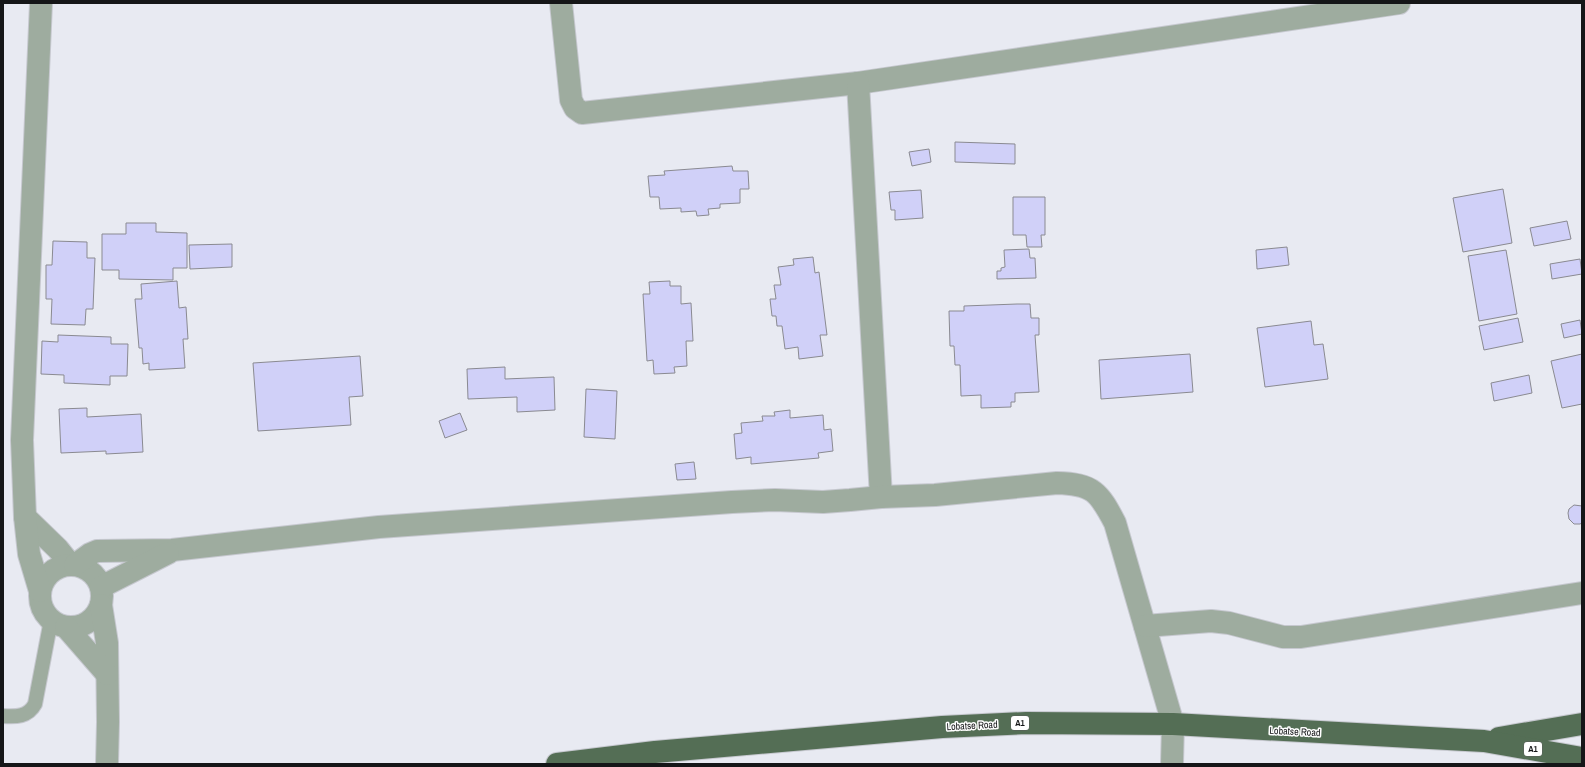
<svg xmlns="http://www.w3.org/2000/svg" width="1585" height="767" font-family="'Archivo Narrow',sans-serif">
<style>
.building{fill:#d0d0f8;stroke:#8a8a91}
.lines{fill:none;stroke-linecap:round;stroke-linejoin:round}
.service-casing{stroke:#c6c8cf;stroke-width:16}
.minor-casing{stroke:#c6c8cf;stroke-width:24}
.trunk-casing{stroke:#c6c8cf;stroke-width:24}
.service{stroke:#9eac9f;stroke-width:14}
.minor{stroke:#9eac9f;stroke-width:22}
.trunk{stroke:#546e55;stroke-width:22}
.labels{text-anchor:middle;stroke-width:3;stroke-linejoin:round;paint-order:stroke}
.shield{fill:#fff;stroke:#5b5c5d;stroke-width:1}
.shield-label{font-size:9px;font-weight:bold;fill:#151618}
.street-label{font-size:10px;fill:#151618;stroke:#fff}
</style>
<rect width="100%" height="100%" fill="#e8eaf2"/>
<g class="building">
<polygon points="955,142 1015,144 1015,164 955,162"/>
<polygon points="929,149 931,162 912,166 909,152"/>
<polygon points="732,166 733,171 748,171 749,189 740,189 740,203 720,204 720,208 708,209 709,215 697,216 696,211 681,212 681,208 660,209 659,197 650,197 648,176 665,175 664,171"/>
<polygon points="1503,189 1512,243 1463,252 1453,198"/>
<polygon points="921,190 923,218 895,220 895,210 891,210 889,192"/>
<polygon points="1013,197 1045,197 1045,235 1041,235 1042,247 1027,247 1026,235 1013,235"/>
<polygon points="1567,221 1571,239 1534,246 1530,228"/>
<polygon points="126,223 156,223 156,232 187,233 187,268 173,268 173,280 119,279 119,270 102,270 102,234 126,234"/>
<polygon points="53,241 87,242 87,258 95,258 93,309 86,309 85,325 51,324 52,299 46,299 46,265 52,265"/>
<polygon points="232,244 232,267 190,269 189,245"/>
<polygon points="1287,247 1289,265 1257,269 1256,250"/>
<polygon points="1029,249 1030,258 1035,258 1036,278 997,279 997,271 1001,271 1001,268 1005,267 1004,250"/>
<polygon points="1506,250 1517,314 1479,321 1468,256"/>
<polygon points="813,257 815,273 819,272 827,335 820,335 823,356 799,359 798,347 785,349 782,326 777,326 776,316 772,316 770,299 776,299 774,285 781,285 778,267 794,265 793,259"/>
<polygon points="1580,259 1582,274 1552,279 1550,264"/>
<polygon points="177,281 179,308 186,307 188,339 183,339 185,368 149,370 149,363 143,364 142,348 139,348 135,299 142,299 141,284"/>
<polygon points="670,281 670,286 681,286 681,304 691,303 693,341 686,341 687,366 674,367 675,373 654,374 653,360 647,361 643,294 650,294 649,282"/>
<polygon points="1017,304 1030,304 1031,318 1039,318 1039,335 1035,335 1039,392 1015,393 1015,402 1011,402 1011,407 981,408 981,395 961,396 960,365 955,365 954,346 950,346 949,311 964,311 964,306"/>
<polygon points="1518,318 1523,342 1484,350 1479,326"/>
<polygon points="1580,320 1582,334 1564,338 1561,324"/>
<polygon points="1311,321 1314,345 1323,344 1328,379 1265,387 1257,328"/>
<polygon points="58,335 111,337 111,344 128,344 127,376 110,376 110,385 64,383 64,375 41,374 42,341 58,342"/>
<polygon points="1190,354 1193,392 1101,399 1099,360"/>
<polygon points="1582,354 1582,404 1562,408 1551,361"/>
<polygon points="360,356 363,396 349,397 351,425 258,431 253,363"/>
<polygon points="505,367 505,379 554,377 555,410 517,412 517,397 468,399 467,369"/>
<polygon points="1529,375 1532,393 1494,401 1491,383"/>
<polygon points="586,389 617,391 615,439 584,437"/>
<polygon points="87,408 87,417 141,414 143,452 106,454 106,451 61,453 59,409"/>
<polygon points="790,410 790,418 823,415 824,430 831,429 833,451 818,453 819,458 751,464 751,457 736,459 734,434 742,433 741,423 763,421 762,416 775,416 774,412"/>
<polygon points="460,413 467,430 445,438 439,421"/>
<polygon points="694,462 696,479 677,480 675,464"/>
<polygon points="1574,505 1582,506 1582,523 1580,524 1574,524 1569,519 1568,513 1569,509"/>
</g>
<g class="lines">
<defs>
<path id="service" d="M3,716C16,717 28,717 35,704L51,620"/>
<g id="minor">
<polyline points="561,3 571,100 575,108 582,113 858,83 1399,3"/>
<polyline points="858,83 881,497"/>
<polyline points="25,517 58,549 70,564"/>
<circle cx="71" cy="596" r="31"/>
<path d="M75,565L90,554L97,551L172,550L379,527L732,502L775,500L823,502L850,500L881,497L935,495L1057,483C1093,484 1099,492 1115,523L1173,724L1172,764"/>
<polyline points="101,587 168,553"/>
<polyline points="40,591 29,554 25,517 22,440 41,3"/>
<polyline points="101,605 107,643 108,722 107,764"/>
<polyline points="1145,626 1211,621 1229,623 1283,637 1301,637 1582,593"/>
<polyline points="66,627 107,674"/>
</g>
<g id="trunk">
<polyline points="1499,738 1582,724"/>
<polyline points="557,764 655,752 942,727 1026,723 1173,724 1484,741 1582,758"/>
</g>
</defs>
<use href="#service" class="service-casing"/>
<use href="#minor" class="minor-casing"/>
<use href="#trunk" class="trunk-casing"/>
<use href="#service" class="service"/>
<use href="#minor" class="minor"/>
<use href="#trunk" class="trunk"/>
</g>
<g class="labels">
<g class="shield">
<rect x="1011" y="716" width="18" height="14" rx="3"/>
<rect x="1524" y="742" width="18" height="14" rx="3"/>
</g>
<g class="shield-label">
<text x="1020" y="726">A1</text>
<text x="1533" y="752">A1</text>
</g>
<g class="street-label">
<text transform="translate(972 725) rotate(-3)" y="4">Lobatse Road</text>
<text transform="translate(1295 731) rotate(3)" y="4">Lobatse Road</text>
</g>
</g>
<rect width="1585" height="767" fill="none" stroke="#151618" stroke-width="8"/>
</svg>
